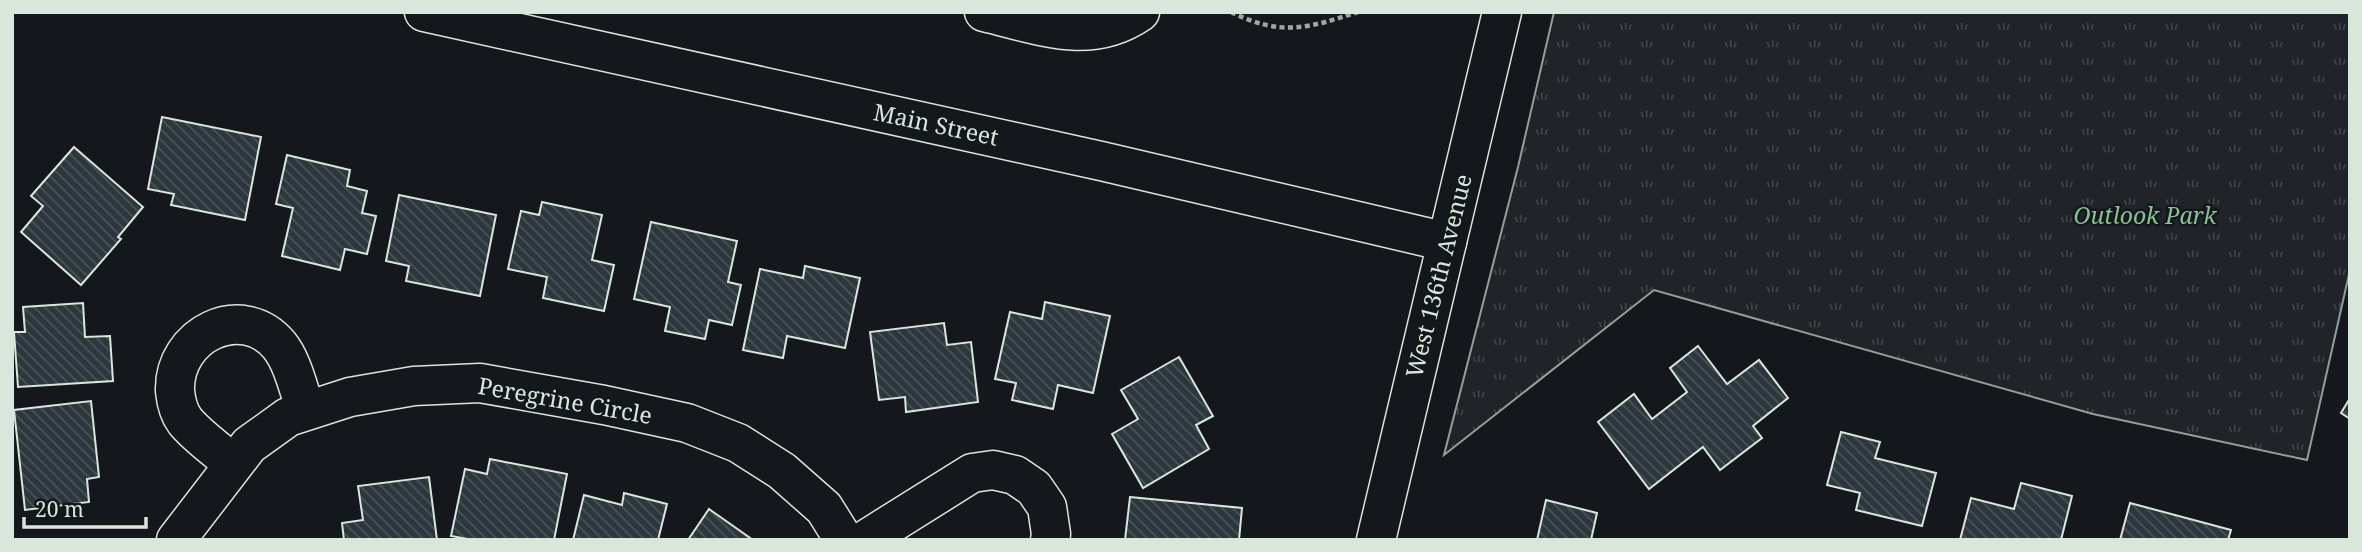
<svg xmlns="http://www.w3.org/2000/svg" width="2362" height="552" font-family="'Noto Serif',serif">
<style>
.grass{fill:url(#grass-tufts);stroke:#939e99;stroke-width:2}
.building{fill:url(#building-back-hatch);stroke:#d8e6dc;stroke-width:2}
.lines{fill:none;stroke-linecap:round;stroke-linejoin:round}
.minor-casing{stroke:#d8e6dc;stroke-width:41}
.major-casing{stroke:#d8e6dc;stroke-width:41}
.path{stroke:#9da8a2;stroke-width:4.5;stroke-dasharray:5 3.5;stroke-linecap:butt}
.minor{stroke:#14181c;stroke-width:38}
.major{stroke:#14181c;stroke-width:38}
.labels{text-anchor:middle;stroke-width:5;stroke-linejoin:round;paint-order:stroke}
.street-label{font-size:23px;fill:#d8e6dc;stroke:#14181c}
.park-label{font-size:23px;font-style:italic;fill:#8ac095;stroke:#14181c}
</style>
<defs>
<pattern id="grass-tufts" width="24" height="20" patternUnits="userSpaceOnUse" patternTransform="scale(1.75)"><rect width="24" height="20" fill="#202428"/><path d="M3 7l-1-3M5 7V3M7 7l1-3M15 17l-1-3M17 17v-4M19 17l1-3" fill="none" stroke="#404447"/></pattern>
<pattern id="building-back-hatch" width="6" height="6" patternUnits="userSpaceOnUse" patternTransform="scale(1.75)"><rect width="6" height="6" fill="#2c363c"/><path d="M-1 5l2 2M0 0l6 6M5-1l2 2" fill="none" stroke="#4a5358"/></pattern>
</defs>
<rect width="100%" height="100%" fill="#14181c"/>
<polygon class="grass" points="1554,12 2350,12 2350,270 2307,460 2093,414 1654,290 1444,455 1518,167"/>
<g class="building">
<polygon points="162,117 261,137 245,220 171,205 174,194 148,189"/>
<polygon points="74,147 143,207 118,237 121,239 81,285 21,232 43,206 31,196"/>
<polygon points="287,155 350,170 347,186 367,191 362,213 376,216 367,254 345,249 340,270 282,256 293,208 276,204"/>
<polygon points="399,195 496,215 480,296 406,281 409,266 386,261"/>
<polygon points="542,202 602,215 592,260 614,265 604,311 543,298 547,277 508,269 521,211 539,215"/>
<polygon points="651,222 737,241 728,282 741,285 732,325 709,320 705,339 665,331 670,307 634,299"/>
<polygon points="805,266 860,278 845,348 787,336 783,358 743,350 760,269 803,278"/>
<polygon points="1045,302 1110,316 1093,393 1058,385 1053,409 1012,400 1016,383 995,379 1010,312 1042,319"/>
<polygon points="83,303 85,337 110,336 113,381 18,387 14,332 25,332 23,307"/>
<polygon points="944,323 947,345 971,342 978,402 906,412 905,397 879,400 870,332"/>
<polygon points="1698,346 1727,384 1759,360 1788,398 1753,426 1762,438 1720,470 1703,447 1649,489 1598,422 1634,394 1652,419 1687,392 1670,368"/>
<polygon points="1179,357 1213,416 1196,425 1209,449 1143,488 1112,434 1138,419 1121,390"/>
<polygon points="2350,398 2350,419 2341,413"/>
<polygon points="91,401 99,477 87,479 89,502 25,510 14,410"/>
<polygon points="1841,432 1880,442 1875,458 1936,473 1922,526 1856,510 1860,493 1827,485"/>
<polygon points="490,459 567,474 554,540 473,540 451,536 465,469 487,474"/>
<polygon points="429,477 437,540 344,540 342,523 363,520 358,486"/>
<polygon points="2021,483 2072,496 2061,540 1960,540 1971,498 2014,509"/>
<polygon points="624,493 667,504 658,540 573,540 584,495 622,505"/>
<polygon points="1130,497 1242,508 1239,540 1125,540"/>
<polygon points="1546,500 1597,513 1591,540 1537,540"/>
<polygon points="2130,503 2231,530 2228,540 2120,540"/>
<polygon points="709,509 753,540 688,540"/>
</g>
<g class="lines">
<defs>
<g id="minor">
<path d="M984,12C1040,25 1089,47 1140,12"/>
<polyline points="1447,242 1502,12"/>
<path d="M233,464C218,450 198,437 185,421C179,413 176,401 175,391C173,334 242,301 279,345C293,362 298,389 306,410"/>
<polyline points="176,540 249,445 288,417 350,397 414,386 480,383 604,405 687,423 738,443 782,471 824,508 844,540"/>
<polyline points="865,540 972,473 993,470 1015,475 1034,488 1047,507 1051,534 1050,540"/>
</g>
<polyline id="major" points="424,12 1101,161 1447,242 1376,540"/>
</defs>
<use href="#minor" class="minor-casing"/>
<use href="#major" class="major-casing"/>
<path class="path" d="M1231,12C1282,37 1308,28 1358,12"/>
<use href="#minor" class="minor"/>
<use href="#major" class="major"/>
</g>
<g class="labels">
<g class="street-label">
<text transform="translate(936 125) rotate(12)" y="8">Main Street</text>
<text transform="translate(1439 276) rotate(-76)" y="8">West 136th Avenue</text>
<text transform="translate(565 401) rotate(10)" y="8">Peregrine Circle</text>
</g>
<g class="park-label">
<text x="2145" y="224">Outlook Park</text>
</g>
</g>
<rect width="2362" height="552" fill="none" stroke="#d8e6dc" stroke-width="28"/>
<path d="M24 517v10h122v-10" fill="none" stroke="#d8e6dc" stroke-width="3.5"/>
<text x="35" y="517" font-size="21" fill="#d8e6dc" stroke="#14181c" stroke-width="5" paint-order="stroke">20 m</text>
</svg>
